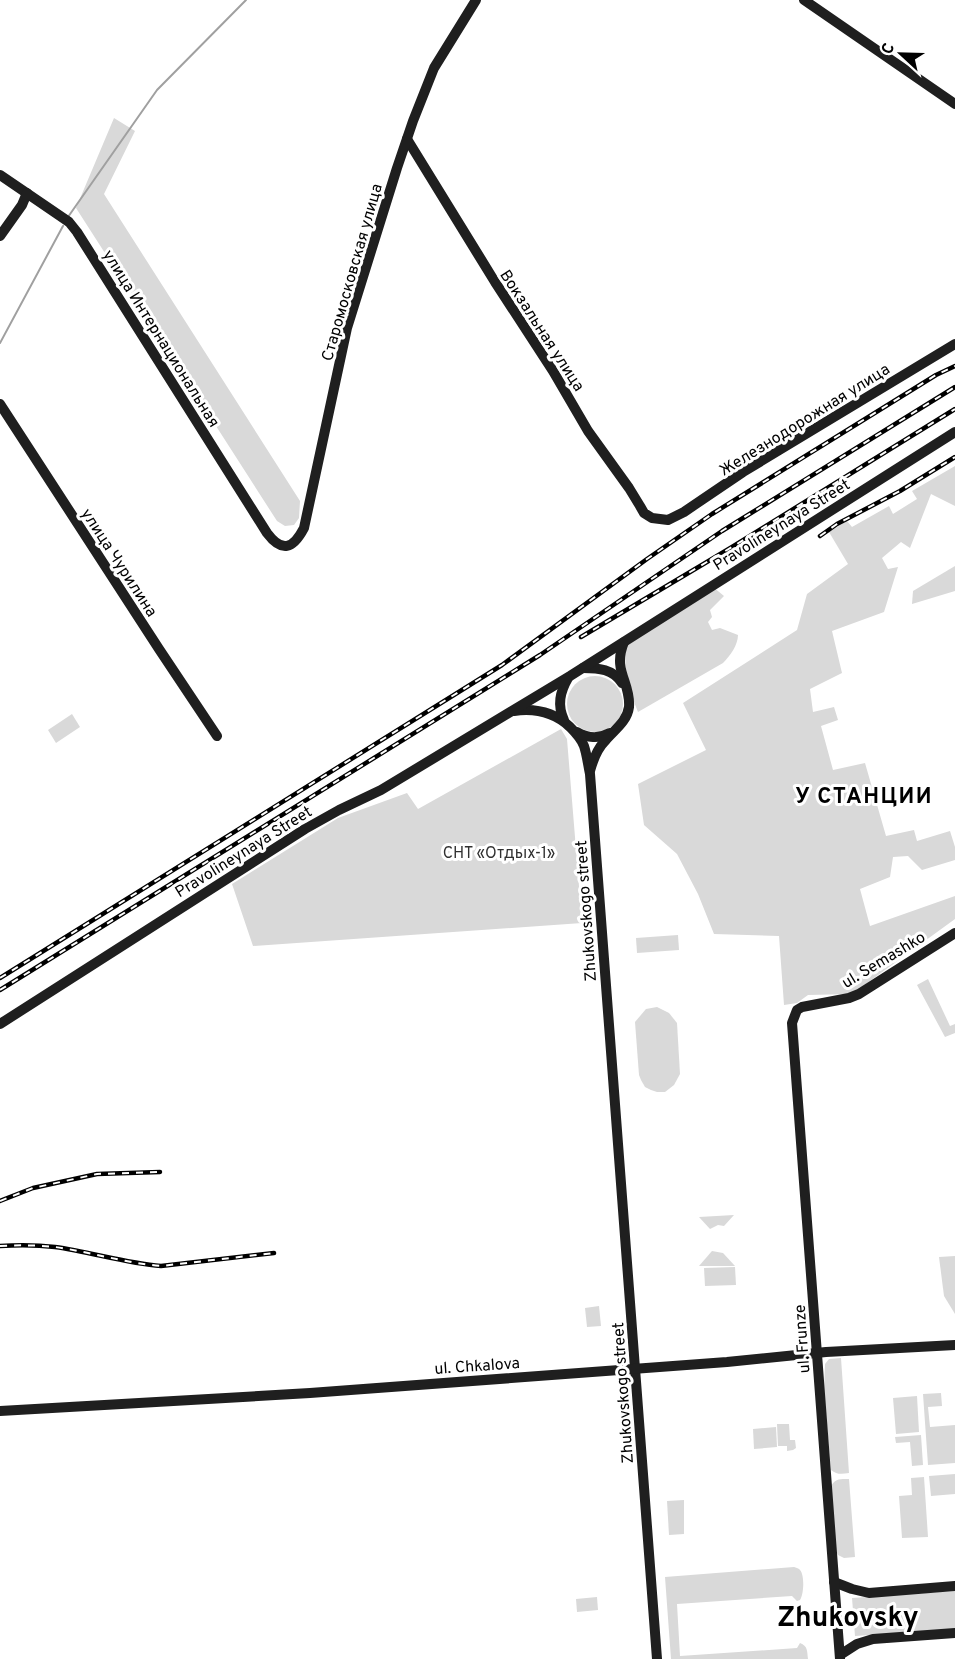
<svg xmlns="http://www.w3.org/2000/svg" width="955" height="1659" font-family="Overpass,sans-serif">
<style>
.green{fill:#d9d9d9}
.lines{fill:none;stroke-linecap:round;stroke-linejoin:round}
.stream{stroke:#a0a0a0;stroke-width:2}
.secondary{stroke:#1f1f1f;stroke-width:10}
.rail-casing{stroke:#000;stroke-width:4.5}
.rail{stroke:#fff;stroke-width:2;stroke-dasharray:7;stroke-linecap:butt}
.labels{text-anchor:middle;stroke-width:6;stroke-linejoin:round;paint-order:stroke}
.street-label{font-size:16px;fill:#000;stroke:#fff}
.park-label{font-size:16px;fill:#303030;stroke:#fff}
.district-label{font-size:22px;font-weight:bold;letter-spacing:1.5px;fill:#000;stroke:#fff}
.town-label{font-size:28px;font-weight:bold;fill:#000;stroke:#fff}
</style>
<rect width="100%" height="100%" fill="#fff"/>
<g class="green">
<polygon points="114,118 135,131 104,194 300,501 299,518 294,525 285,526 277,521 76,208"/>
<polygon points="955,466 955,506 931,494 910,548 901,542 882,558 888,569 898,567 884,612 832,631 842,673 810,689 813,712 834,707 838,720 821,726 833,770 865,763 886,836 914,830 917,841 950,831 955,847 955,860 922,870 908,856 893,857 890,877 860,889 870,926 955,896 955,919 852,994 808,995 797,1003 784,1005 779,936 714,934 698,894 677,854 644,825 638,784 706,750 683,703 797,630 807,594 848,564 829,532 847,521 852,527 889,506 893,514 917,499 912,491"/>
<polygon points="955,566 955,591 912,604 913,591"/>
<path d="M713,587L724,596L710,610L712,617L708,622L712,630L720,628L738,635C738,645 730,656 723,663L638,712C629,690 623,666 626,643Z"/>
<circle cx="595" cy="704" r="28"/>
<polygon points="72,714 80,727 56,743 48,730"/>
<polygon points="561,729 567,739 582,923 253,946 232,884 338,818 407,793 418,809"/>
<polygon points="678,935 679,950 637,953 636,938"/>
<polygon points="928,979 950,1026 955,1024 955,1033 945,1037 917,985"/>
<polygon points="657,1007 669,1013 677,1023 680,1074 674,1085 665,1092 657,1092 651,1090 645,1087 641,1080 639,1075 635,1022 646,1009"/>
<polygon points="734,1215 724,1226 718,1225 710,1229 699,1217"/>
<polygon points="712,1251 723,1253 735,1266 699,1266"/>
<polygon points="955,1256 955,1314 944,1296 939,1257"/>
<polygon points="735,1267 736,1285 705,1286 704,1268"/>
<polygon points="599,1306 601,1326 587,1327 585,1308"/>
<path d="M841,1358L849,1473C842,1474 837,1475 831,1470L824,1391L825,1364L829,1359Z"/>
<polygon points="941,1393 942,1406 928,1407 930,1427 955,1425 955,1463 928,1465 923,1394"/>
<polygon points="917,1396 919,1432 896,1434 893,1398"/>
<polygon points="777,1424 789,1424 790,1440 795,1440 796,1448 793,1450 787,1451 787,1446 778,1446"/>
<polygon points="776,1427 777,1447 754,1449 753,1429"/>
<polygon points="921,1435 923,1465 912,1466 910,1442 896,1443 895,1437"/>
<polygon points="955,1474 955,1494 931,1496 929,1476"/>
<polygon points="924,1477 928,1537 902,1538 899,1496 912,1495 911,1478"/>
<path d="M849,1479L855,1557L844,1558L838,1555L836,1551L831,1487C834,1478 842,1479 849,1479Z"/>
<polygon points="684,1500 684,1534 669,1535 667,1501"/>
<path d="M794,1567C796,1568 798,1568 799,1569C805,1573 804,1594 800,1600L797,1601L792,1596L677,1604L680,1656L797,1648L800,1643C808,1646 807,1651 808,1659H671L665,1577Z"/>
<polygon points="955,1591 955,1629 855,1636 852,1598"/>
<polygon points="597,1597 598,1610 577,1612 576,1599"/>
</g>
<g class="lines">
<g class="stream">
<polyline points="68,217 157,90 246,0"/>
<polyline points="0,343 63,226"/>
</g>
<g class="secondary">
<polyline points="804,0 955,104"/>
<polyline points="407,139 495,282 553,371 588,431 629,488 640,506 644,513 652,518 668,520 684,512 743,472 955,344"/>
<path d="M0,175L69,222L77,232L267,533C282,553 293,549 304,528L347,328L397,168L413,121L434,68L476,0"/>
<polyline points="0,236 22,205 27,193"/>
<polyline points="0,404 159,649 217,736"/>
<path d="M583,668C599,668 613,669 622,683"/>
<path d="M514,711C535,708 554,712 570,727C576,733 581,738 584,746C587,755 588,765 590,774L657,1659"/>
<path d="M564,720C557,705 560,692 568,678"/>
<path d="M577,732C587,738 599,739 610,733"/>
<path d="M590,771C593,760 597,749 605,741C614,730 627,722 629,707C631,682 612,671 624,642"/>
<polyline points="0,1024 305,829 339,810 381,790 570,676 955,432"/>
<polyline points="0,1411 310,1393 727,1362 826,1352 955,1345"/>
<polyline points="834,1582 852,1589 869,1593 955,1586"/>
<polyline points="840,1655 857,1644 873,1639 955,1633"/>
<polyline points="840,1659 792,1023 797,1010 802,1007 849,998 859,994 955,933"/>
</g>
<defs>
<g id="rail">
<polyline points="820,536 837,524 900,491 955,457"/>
<polyline points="581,637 732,547 955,409"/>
<polyline points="0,978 502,665 647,559 712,514 936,375 955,366"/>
<polyline points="0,990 540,655 722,531 955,387"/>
<polyline points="0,1201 33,1188 97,1174 160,1172"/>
<path d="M0,1246C19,1245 37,1245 55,1247C91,1252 125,1263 161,1266L274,1253"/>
</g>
</defs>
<use href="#rail" class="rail-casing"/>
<use href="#rail" class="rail"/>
</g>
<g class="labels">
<g class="street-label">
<text transform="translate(351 272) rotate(-74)" y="6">Старомосковская улица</text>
<text transform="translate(543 330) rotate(57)" y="6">Вокзальная улица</text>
<text transform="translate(162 338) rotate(58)" y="6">улица Интернациональная</text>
<text transform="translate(804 419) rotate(-32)" y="6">Железнодорожная улица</text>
<text transform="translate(781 524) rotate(-32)" y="6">Pravolineynaya Street</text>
<text transform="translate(120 562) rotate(57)" y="6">улица Чурилина</text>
<text transform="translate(243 851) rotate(-32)" y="6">Pravolineynaya Street</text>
<text transform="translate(585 911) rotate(-94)" y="6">Zhukovskogo street</text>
<text transform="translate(883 959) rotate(-31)" y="6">ul. Semashko</text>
<text transform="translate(801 1339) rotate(-94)" y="6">ul. Frunze</text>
<text transform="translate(477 1365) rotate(-4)" y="6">ul. Chkalova</text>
<text transform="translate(622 1393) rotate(-94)" y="6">Zhukovskogo street</text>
</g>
<g class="park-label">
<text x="499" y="858">СНТ «Отдых-1»</text>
</g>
<g class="district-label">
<text x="864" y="803">У СТАНЦИИ</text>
</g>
<g class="town-label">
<text x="848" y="1626">Zhukovsky</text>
</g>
</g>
<g transform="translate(901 54) rotate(292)" stroke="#ffffff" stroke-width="4.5" paint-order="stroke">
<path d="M0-4.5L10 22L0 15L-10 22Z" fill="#000000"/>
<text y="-9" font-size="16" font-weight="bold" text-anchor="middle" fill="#000000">С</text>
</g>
</svg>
